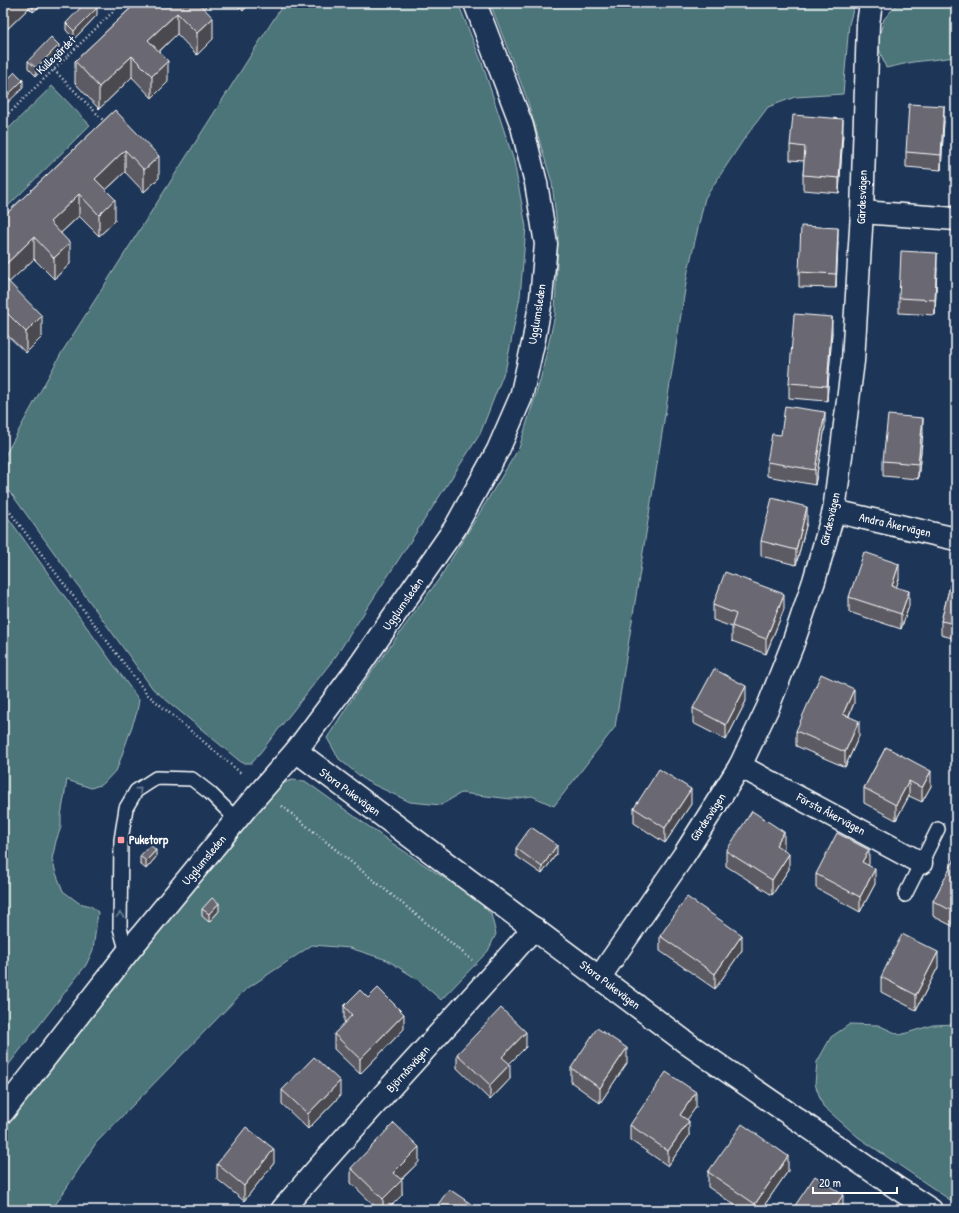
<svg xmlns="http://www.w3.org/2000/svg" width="959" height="1213" font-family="'Patrick Hand',sans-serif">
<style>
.green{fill:#4c7479;stroke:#a6babc}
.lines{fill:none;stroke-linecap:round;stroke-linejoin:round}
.lane-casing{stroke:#fff;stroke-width:16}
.street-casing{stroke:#fff;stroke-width:25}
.secondary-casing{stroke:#fff;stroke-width:25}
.path{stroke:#fff;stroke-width:2.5;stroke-dasharray:1 3;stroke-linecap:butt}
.lane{stroke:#1d3557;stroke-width:13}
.street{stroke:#1d3557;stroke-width:22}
.secondary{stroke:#1d3557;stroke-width:22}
.wall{fill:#5b5a63;stroke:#fff}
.shaded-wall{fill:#4a4a50;stroke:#fff}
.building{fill:#6a6973;stroke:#fff}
.oneway{stroke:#6c7c92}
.poi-dot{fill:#ff9aa2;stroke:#1d3557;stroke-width:1.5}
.labels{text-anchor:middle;stroke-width:4;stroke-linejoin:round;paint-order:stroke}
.street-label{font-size:12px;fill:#fff;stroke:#1d3557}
.poi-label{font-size:12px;font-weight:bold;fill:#fff;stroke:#1d3557;text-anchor:start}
</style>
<rect width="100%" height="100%" fill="#1d3557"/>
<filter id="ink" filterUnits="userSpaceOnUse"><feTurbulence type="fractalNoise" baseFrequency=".025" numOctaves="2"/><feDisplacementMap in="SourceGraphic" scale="8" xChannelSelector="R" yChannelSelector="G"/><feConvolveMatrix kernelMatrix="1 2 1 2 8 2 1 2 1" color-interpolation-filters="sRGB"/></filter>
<g filter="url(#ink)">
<g class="green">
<polygon points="284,3 458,3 482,63 514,161 526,227 520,297 506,367 480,434 336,656 252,763 242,763 153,689 13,496 3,486 3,459 62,352"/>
<polygon points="490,3 855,3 849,24 843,94 795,97 768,107 744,139 705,198 688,271 615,727 554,806 532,796 511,799 461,793 441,805 410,802 366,781 339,759 327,738 352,699 441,576 519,448 540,381 555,315 558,234 552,183 526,96"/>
<polygon points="898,3 956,3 956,57 913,62 886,68 877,43 884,19"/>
<polygon points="52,86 90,125 3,211 3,134"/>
<polygon points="3,514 7,516 139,700 137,712 117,769 103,784 91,788 67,780 61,816 61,827 56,841 52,859 56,873 63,891 79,903 91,906 98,912 93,950 86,965 3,1072"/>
<polygon points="292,780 305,781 389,841 477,900 491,914 496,934 488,951 441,1000 417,979 387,960 350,948 312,945 245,990 96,1143 52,1210 3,1210 3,1121 278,785"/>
<polygon points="850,1024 878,1025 900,1035 933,1025 956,1024 956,1204 858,1137 823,1106 815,1084 817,1062 831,1037"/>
</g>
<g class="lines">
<defs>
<g id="lane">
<polyline points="905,895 938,829"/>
<polyline points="127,953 120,928 121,840 126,808 136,791 156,778 192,779 210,793 237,820"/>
</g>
<g id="street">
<polyline points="862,212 956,219"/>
<polyline points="834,511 956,539"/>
<polyline points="296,751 688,1044 897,1188 931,1210"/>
<polyline points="740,766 921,863"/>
<polyline points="599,978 684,855 740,766 768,707 792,646 814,581 834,511 853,361 862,212 868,24 871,3"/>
<path d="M282,1210C363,1114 451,1023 534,928"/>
</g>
<polyline id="secondary" points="3,1112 127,953 246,808 296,751 357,669 455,528 498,450 521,397 534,339 541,299 546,244 536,183 522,126 475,3"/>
</defs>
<use href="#lane" class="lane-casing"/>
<use href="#street" class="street-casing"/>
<use href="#secondary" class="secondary-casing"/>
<g class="path">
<polyline points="54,70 105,122"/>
<polyline points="3,119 122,3"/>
<polyline points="3,503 147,694 242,774"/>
<polyline points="282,806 472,960"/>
</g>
<use href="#lane" class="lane"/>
<use href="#street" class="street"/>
<use href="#secondary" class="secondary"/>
</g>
<g class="wall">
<polygon points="3,3 43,3 33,12 29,8 3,33"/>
<polygon points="136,3 209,3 204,8 213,39 197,55 177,34 159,52 168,82 152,98 132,77 99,109 75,83 75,61"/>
<polygon points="235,3 251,3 243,11"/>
<polygon points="97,15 74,39 66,30 66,23"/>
<polygon points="59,53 36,76 28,68 28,61"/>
<polygon points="115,110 159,178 144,192 125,172 106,190 115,221 99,236 79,216 61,233 70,264 54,279 34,259 9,282 42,337 26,353 4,332 3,217"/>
<polygon points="944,121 941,170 906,167 906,152"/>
<polygon points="843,133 839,193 803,190 803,175 804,161 790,160 790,145"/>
<polygon points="838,242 836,288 799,287 799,272"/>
<polygon points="937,268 935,315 899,313 899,298"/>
<polygon points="832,332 827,401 789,398 789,383"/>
<polygon points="825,427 815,485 767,476 767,462 781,435"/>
<polygon points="923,433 918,479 883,476 883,461"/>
<polygon points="807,522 796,565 761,556 761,541"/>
<polygon points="956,562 956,639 941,635 941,621"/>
<polygon points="899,579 896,587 909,606 901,629 849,612 849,597"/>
<polygon points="713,605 784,609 766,654 732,641 732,627 713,620"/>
<polygon points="746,701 726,740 693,723 693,708"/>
<polygon points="854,703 849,716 859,736 845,767 796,746 796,731"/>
<polygon points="886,747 931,786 922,802 909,796 896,820 864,803 864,788"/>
<polygon points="691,804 665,843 634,823 634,808"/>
<polygon points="784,847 783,850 789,869 772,895 726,866 726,851"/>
<polygon points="516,848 557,853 542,874 516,856"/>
<polygon points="140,856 156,857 146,869 140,864"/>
<polygon points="956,857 956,928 933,916 933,901"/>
<polygon points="869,864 868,865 875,884 860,912 816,888 816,874"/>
<polygon points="202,909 219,911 209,922 202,916"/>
<polygon points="660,936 742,950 715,989 660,951"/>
<polygon points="938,967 916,1010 881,992 881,977"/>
<polygon points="368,998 404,1029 360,1074 334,1049 334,1034 345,1023 344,1021 344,1006"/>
<polygon points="526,1047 509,1064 510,1079 490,1100 457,1068 457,1054"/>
<polygon points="627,1063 600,1103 571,1082 571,1068"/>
<polygon points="282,1090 340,1096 308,1129 282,1104"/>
<polygon points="696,1107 687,1119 689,1136 668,1166 630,1140 630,1125"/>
<polygon points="419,1162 401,1180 402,1195 387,1210 379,1210 351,1183 351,1168"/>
<polygon points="274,1163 244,1201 217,1179 217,1164"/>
<polygon points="788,1171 761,1210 742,1210 708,1187 708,1172"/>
</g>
<g class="shaded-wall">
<polygon points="5,3 29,3 29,8 3,33 3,5"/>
<polygon points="33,3 43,3 33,12"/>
<polygon points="193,3 209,3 193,19"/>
<polygon points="243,3 251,3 243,11"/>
<polygon points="97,8 97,15 74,39 74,31"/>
<polygon points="177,13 177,34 148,62 148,40"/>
<polygon points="213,18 213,39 197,55 197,33"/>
<polygon points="59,45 59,53 36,76 36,68"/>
<polygon points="132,56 132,77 99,109 99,87"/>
<polygon points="168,61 168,82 152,98 152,76"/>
<polygon points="23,80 23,88 3,107 3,100"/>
<polygon points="944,106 944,121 941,170 941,155"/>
<polygon points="843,119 843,133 839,193 839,178"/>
<polygon points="125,150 125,172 95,200 95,179"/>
<polygon points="159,156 159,178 144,192 144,170"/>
<polygon points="79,194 79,216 50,243 50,222"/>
<polygon points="115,199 115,221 99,236 99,215"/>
<polygon points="838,228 838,242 836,288 836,274"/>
<polygon points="34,237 34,259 3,288 3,267"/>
<polygon points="70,243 70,264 54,279 54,258"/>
<polygon points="937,253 937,268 935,315 935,300"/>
<polygon points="4,310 4,332 3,333 3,312"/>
<polygon points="42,316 42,337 26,353 26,332"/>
<polygon points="832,317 832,332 827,401 827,386"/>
<polygon points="825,412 825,427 815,485 815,470"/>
<polygon points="923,418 923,433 918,479 918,464"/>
<polygon points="807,507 807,522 796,565 796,550"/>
<polygon points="899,564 899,579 892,600 892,586"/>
<polygon points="909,591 909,606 901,629 901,614"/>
<polygon points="784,594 784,609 766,654 766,639"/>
<polygon points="746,686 746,701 726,740 726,725"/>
<polygon points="854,689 854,703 843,729 843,714"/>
<polygon points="859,721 859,736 845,767 845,752"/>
<polygon points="931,771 931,786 922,802 922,788"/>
<polygon points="909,781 909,796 896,820 896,805"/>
<polygon points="691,789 691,804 665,843 665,828"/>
<polygon points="784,832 784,847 776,860 776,845"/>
<polygon points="557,845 557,853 542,874 542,867"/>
<polygon points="156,850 156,857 146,869 146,861"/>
<polygon points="869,850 869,864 862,877 862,862"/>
<polygon points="789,854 789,869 772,895 772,880"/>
<polygon points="875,869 875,884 860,912 860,897"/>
<polygon points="219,903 219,911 209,922 209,914"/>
<polygon points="742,935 742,950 715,989 715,974"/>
<polygon points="938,952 938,967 916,1010 916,995"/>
<polygon points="404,1014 404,1029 360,1074 360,1059"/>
<polygon points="526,1032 526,1047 502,1071 502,1057"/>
<polygon points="627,1048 627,1063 600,1103 600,1088"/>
<polygon points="510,1064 510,1079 490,1100 490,1085"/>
<polygon points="340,1081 340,1096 308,1129 308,1114"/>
<polygon points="696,1092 696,1107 680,1130 680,1115"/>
<polygon points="689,1121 689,1136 668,1166 668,1151"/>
<polygon points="419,1147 419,1162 393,1187 393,1173"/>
<polygon points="274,1149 274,1163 244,1201 244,1186"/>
<polygon points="788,1156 788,1171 761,1210 755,1210 755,1204"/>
<polygon points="402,1180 402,1195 387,1210 383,1210 383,1199"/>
<polygon points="843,1195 843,1210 833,1210"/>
</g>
<g class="building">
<polygon points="85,3 92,3 97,8 74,31 66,23"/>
<polygon points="136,3 199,3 213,18 197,33 177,13 148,40 168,61 152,76 132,56 99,87 75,61"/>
<polygon points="51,37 59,45 36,68 28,61"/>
<polygon points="15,72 23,80 3,100 3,84"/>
<polygon points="909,104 944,106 941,155 906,152"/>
<polygon points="115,110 159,156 144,170 125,150 95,179 115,199 99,215 79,194 50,222 70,243 54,258 34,237 3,267 3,217"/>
<polygon points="793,115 843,119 839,178 803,175 805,147 790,145"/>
<polygon points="801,226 838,228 836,274 799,272"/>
<polygon points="901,251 937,253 935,300 899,298"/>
<polygon points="3,276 42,316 26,332 4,310 3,312"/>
<polygon points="794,314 832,317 827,386 789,383"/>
<polygon points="785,406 825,412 815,470 767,462 772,434 781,435"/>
<polygon points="888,415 923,418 918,464 883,461"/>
<polygon points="772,498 807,507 796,550 761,541"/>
<polygon points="864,552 899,564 892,586 909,591 901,614 849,597"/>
<polygon points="956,562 956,624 941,621"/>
<polygon points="725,572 784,594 766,639 732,626 736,614 713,605"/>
<polygon points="714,669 746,686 726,725 693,708"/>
<polygon points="821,674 854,689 843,714 859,721 845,752 796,731"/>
<polygon points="886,747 931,771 922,788 909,781 896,805 864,788"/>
<polygon points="659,769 691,789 665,828 634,808"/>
<polygon points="752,811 784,832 776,845 789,854 772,880 726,851"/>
<polygon points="531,827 557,845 542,867 516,848"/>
<polygon points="837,833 869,850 862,862 875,869 860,897 816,874"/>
<polygon points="150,845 156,850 146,861 140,856"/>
<polygon points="956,857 956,913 933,901"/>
<polygon points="687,897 742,935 715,974 660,936"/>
<polygon points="212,898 219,903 209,914 202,909"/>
<polygon points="902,934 938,952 916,995 881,977"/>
<polygon points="378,988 404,1014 360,1059 334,1034 352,1015 344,1006 360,990 368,998"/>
<polygon points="501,1008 526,1032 502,1057 510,1064 490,1085 457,1054"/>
<polygon points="597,1028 627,1048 600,1088 571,1068"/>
<polygon points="314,1057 340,1081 308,1114 282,1090"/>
<polygon points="666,1072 696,1092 680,1115 689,1121 668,1151 630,1125"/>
<polygon points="394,1123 419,1147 393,1173 402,1180 383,1199 351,1168"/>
<polygon points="742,1124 788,1156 755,1204 708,1172"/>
<polygon points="246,1127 274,1149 244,1186 217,1164"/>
<polygon points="815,1176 843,1195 833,1210 792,1210"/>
<polygon points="449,1189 477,1208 476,1210 434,1210"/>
<polygon points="179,1208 182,1210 177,1210"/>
</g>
<defs><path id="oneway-chevron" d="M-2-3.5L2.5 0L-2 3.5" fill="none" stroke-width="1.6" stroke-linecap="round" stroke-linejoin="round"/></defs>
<g class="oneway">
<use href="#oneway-chevron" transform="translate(139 790) rotate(-42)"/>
<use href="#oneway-chevron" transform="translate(120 915) rotate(-89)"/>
</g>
</g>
<rect class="poi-dot" x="117" y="836" width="8" height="8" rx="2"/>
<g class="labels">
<g class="street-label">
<text transform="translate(56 55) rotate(-44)" y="4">Kullegärdet</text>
<text transform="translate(862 197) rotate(-88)" y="4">Gärdesvägen</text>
<text transform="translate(537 314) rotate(-81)" y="4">Ugglumsleden</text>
<text transform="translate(830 519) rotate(-77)" y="4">Gärdesvägen</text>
<text transform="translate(895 525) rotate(13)" y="4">Andra Åkervägen</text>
<text transform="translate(403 604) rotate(-55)" y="4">Ugglumsleden</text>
<text transform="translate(350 792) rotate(36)" y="4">Stora Pukevägen</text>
<text transform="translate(831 814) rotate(28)" y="4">Första Åkervägen</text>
<text transform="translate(708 817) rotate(-57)" y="4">Gärdesvägen</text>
<text transform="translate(204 860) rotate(-50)" y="4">Ugglumsleden</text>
<text transform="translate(610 985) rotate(37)" y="4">Stora Pukevägen</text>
<text transform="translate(408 1069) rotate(-48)" y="4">Björnåsvägen</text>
</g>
<g class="poi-label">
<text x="129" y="844">Puketorp</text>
</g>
</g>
<rect width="959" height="1213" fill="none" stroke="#1d3557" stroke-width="16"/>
<rect x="8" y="8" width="943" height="1197" fill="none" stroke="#fff" stroke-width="1.5" filter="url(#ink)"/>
<path d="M813 1187v6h84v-6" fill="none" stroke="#ffffff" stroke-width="2"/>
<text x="819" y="1187" font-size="12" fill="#ffffff" stroke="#1d3557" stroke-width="3" paint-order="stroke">20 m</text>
</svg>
